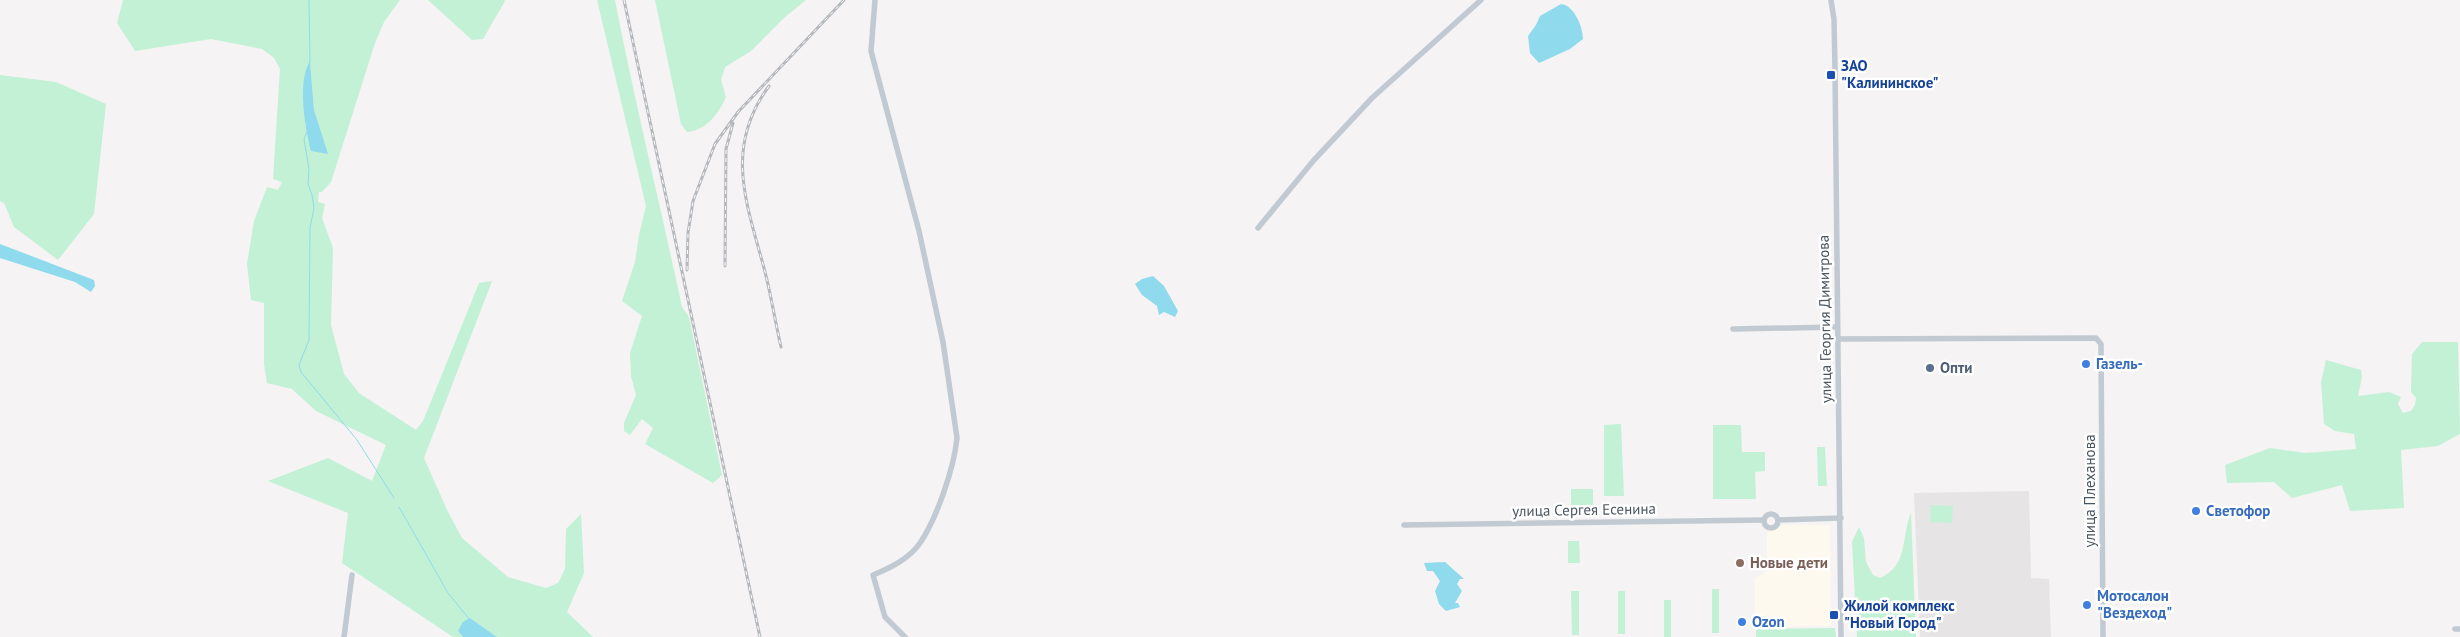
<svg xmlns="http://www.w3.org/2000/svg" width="2460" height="637" font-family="'PT Sans',sans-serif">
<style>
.commercial{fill:#fdf9ef}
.education{fill:#e6e4e5}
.green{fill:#c3f1d5;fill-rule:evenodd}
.water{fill:#90daee}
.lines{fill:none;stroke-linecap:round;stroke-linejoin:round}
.stream{stroke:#90daee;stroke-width:1}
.minor{stroke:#c1cad2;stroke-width:5.5}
.rail-casing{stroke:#b5b8bd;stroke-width:3}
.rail{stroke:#fff;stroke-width:1;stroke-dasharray:4;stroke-linecap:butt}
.transit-dot{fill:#1a4fb4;stroke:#fff;stroke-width:2}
.shop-dot{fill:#3f7fe0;stroke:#fff;stroke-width:2}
.service-dot{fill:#5c6f8a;stroke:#fff;stroke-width:2}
.education-dot{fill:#8d6e63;stroke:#fff;stroke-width:2}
.labels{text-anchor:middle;stroke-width:5;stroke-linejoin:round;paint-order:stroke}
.transit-label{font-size:15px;font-weight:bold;fill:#164399;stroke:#fff;text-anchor:start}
.street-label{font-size:15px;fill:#4a5661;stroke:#fff}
.shop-label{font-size:15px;font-weight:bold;fill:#366cbe;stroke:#fff;text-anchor:start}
.service-label{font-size:15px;font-weight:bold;fill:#4e5e75;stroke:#fff;text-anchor:start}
.education-label{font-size:15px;font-weight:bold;fill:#785e54;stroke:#fff;text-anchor:start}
</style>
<rect width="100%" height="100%" fill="#f5f3f3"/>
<polygon class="commercial" points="1784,525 1830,525 1831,626 1755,627 1755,578 1767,571 1767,531"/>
<polygon class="education" points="2029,491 2031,578 2049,579 2051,637 1920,637 1914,493"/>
<g class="green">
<path d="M123,0H400L384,22L375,43L331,182L322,192H319L318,202L325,204L322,218L333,248L331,325L344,374L359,393L416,430L423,421L479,283L492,281L424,458L448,512L462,538L508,577L546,588L558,583L565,569L566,529L581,514L584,573L567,612L593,637H497L470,618L458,631L463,637H453L342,563L348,513L268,481L328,458L372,481L386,445L316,411L292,389L267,383L264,364V303L251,300L247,264L254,221L267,187L278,190L282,182L273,179L280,69L274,58L262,49L211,39L135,51L117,23ZM310,62L314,110L324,145L305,125Z"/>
<polygon points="428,0 504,0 505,1 483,39 472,40"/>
<path d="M597,0H615C635,103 660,204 682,307L689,317L722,475L713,483L645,444L653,428L642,419L630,435L624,431V423L636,395L631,376L630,353L642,316L622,301L635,262L639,235L646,206Z"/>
<path d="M655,0H806L785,17L751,51L725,67L721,80L726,97C719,113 706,131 687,132L681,124Z"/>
<polygon points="0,75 56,82 106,104 94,214 58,260 14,227 4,203 0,201"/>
<polygon points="2422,342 2458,342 2460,434 2438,446 2401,450 2404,508 2350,511 2342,485 2292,498 2274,482 2227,483 2225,465 2270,448 2306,453 2356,449 2354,434 2335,431 2324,424 2321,382 2326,360 2361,370 2362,377 2358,396 2389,392 2401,397 2398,404 2403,413 2411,411 2415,405 2416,398 2411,392 2412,354"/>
<polygon points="1621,424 1624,496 1604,496 1604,425"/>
<polygon points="1713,425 1741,425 1742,452 1765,452 1765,471 1755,472 1756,499 1713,499"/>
<polygon points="1817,447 1825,447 1827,486 1818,486"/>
<rect x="1571" y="489" width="22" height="16"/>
<polygon points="1931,505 1953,506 1952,523 1930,522"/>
<path d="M1911,512L1916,637H1857L1852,542L1859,527L1864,538L1866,562L1873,575L1880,578C1908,566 1901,539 1911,512Z"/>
<polygon points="1568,541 1579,541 1580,563 1568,563"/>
<rect x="1712" y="589" width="7" height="44"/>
<polygon points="1571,591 1579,591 1579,635 1572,635"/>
<rect x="1618" y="591" width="7" height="43"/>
<rect x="1664" y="600" width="7" height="37"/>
<polygon points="1835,628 1836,637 1756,637 1756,629"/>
</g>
<g class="water">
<path d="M1561,4C1574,5 1583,27 1583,39L1570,49L1539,63L1530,53L1528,36L1536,25L1540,16Z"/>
<path d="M310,61L314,110L328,154L311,151C305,127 297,82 310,61Z"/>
<polygon points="0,244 94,280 95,286 91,292 75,282 0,258"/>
<polygon points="1153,276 1164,286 1178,311 1175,317 1164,312 1159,315 1157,306 1142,295 1135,284 1142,279"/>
<polygon points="1445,562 1464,579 1460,579 1457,584 1462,591 1455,603 1458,603 1460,607 1446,611 1439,604 1435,591 1440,581 1433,571 1427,571 1424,563"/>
<polygon points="470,618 497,637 463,637 458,631 463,622"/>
</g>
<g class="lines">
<g class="stream">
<polyline points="309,0 310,62"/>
<polyline points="307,132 304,139 309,169 308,184 312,195 314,208 310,228 309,340 299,365 301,372 357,440 394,498"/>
<polyline points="399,507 448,593 470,620"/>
</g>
<g class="minor">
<path d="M875,0L871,51L919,231L943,342L957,438C954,468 937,518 920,543C909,559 890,568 873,575L885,617L905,637"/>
<polyline points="1831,0 1834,19 1835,69 1841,637"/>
<polyline points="1258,228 1314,160 1372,98 1481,0"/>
<polyline points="1733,329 1837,327"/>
<polyline points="1837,339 2096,338 2101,344 2103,637"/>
<circle cx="1771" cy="521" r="7"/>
<polyline points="1778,520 1841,518"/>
<polyline points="1404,525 1764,520"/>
<polyline points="2455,629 2460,629"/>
<polyline points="344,637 352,575"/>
</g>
<defs>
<g id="rail">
<polyline points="624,0 760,637"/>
<path d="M769,86C724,147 746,202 764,268C771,294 775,321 781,347"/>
<polyline points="725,266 726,149 733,123"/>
<polyline points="687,270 688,233 693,201 715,144 738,112 844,0"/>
</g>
</defs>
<use href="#rail" class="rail-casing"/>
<use href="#rail" class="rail"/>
</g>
<g class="transit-dot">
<rect x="1826" y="70" width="10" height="10" rx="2.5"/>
<rect x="1829" y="610" width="10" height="10" rx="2.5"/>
</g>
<g class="shop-dot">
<circle cx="2086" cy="364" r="5"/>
<circle cx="2196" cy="511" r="5"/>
<circle cx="2087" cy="605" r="5"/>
<circle cx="1742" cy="622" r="5"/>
</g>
<circle class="service-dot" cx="1930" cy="368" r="5"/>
<circle class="education-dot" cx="1740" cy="563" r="5"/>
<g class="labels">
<g class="transit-label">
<text x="1841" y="71">ЗАО<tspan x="1841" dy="17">"Калининское"</tspan></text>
<text x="1844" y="611">Жилой комплекс<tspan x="1844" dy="17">"Новый Город"</tspan></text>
</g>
<g class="street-label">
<text transform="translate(1825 319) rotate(-91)" y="5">улица Георгия Димитрова</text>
<text transform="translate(2090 491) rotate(-90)" y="5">улица Плеханова</text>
<text transform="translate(1584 510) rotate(-1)" y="5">улица Сергея Есенина</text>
</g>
<g class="shop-label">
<text x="2096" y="369">Газель-</text>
<text x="2206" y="516">Светофор</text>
<text x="2097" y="601">Мотосалон<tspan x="2097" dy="17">"Вездеход"</tspan></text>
<text x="1752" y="627">Ozon</text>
</g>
<g class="service-label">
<text x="1940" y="373">Опти</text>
</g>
<g class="education-label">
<text x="1750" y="568">Новые дети</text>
</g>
</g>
</svg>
